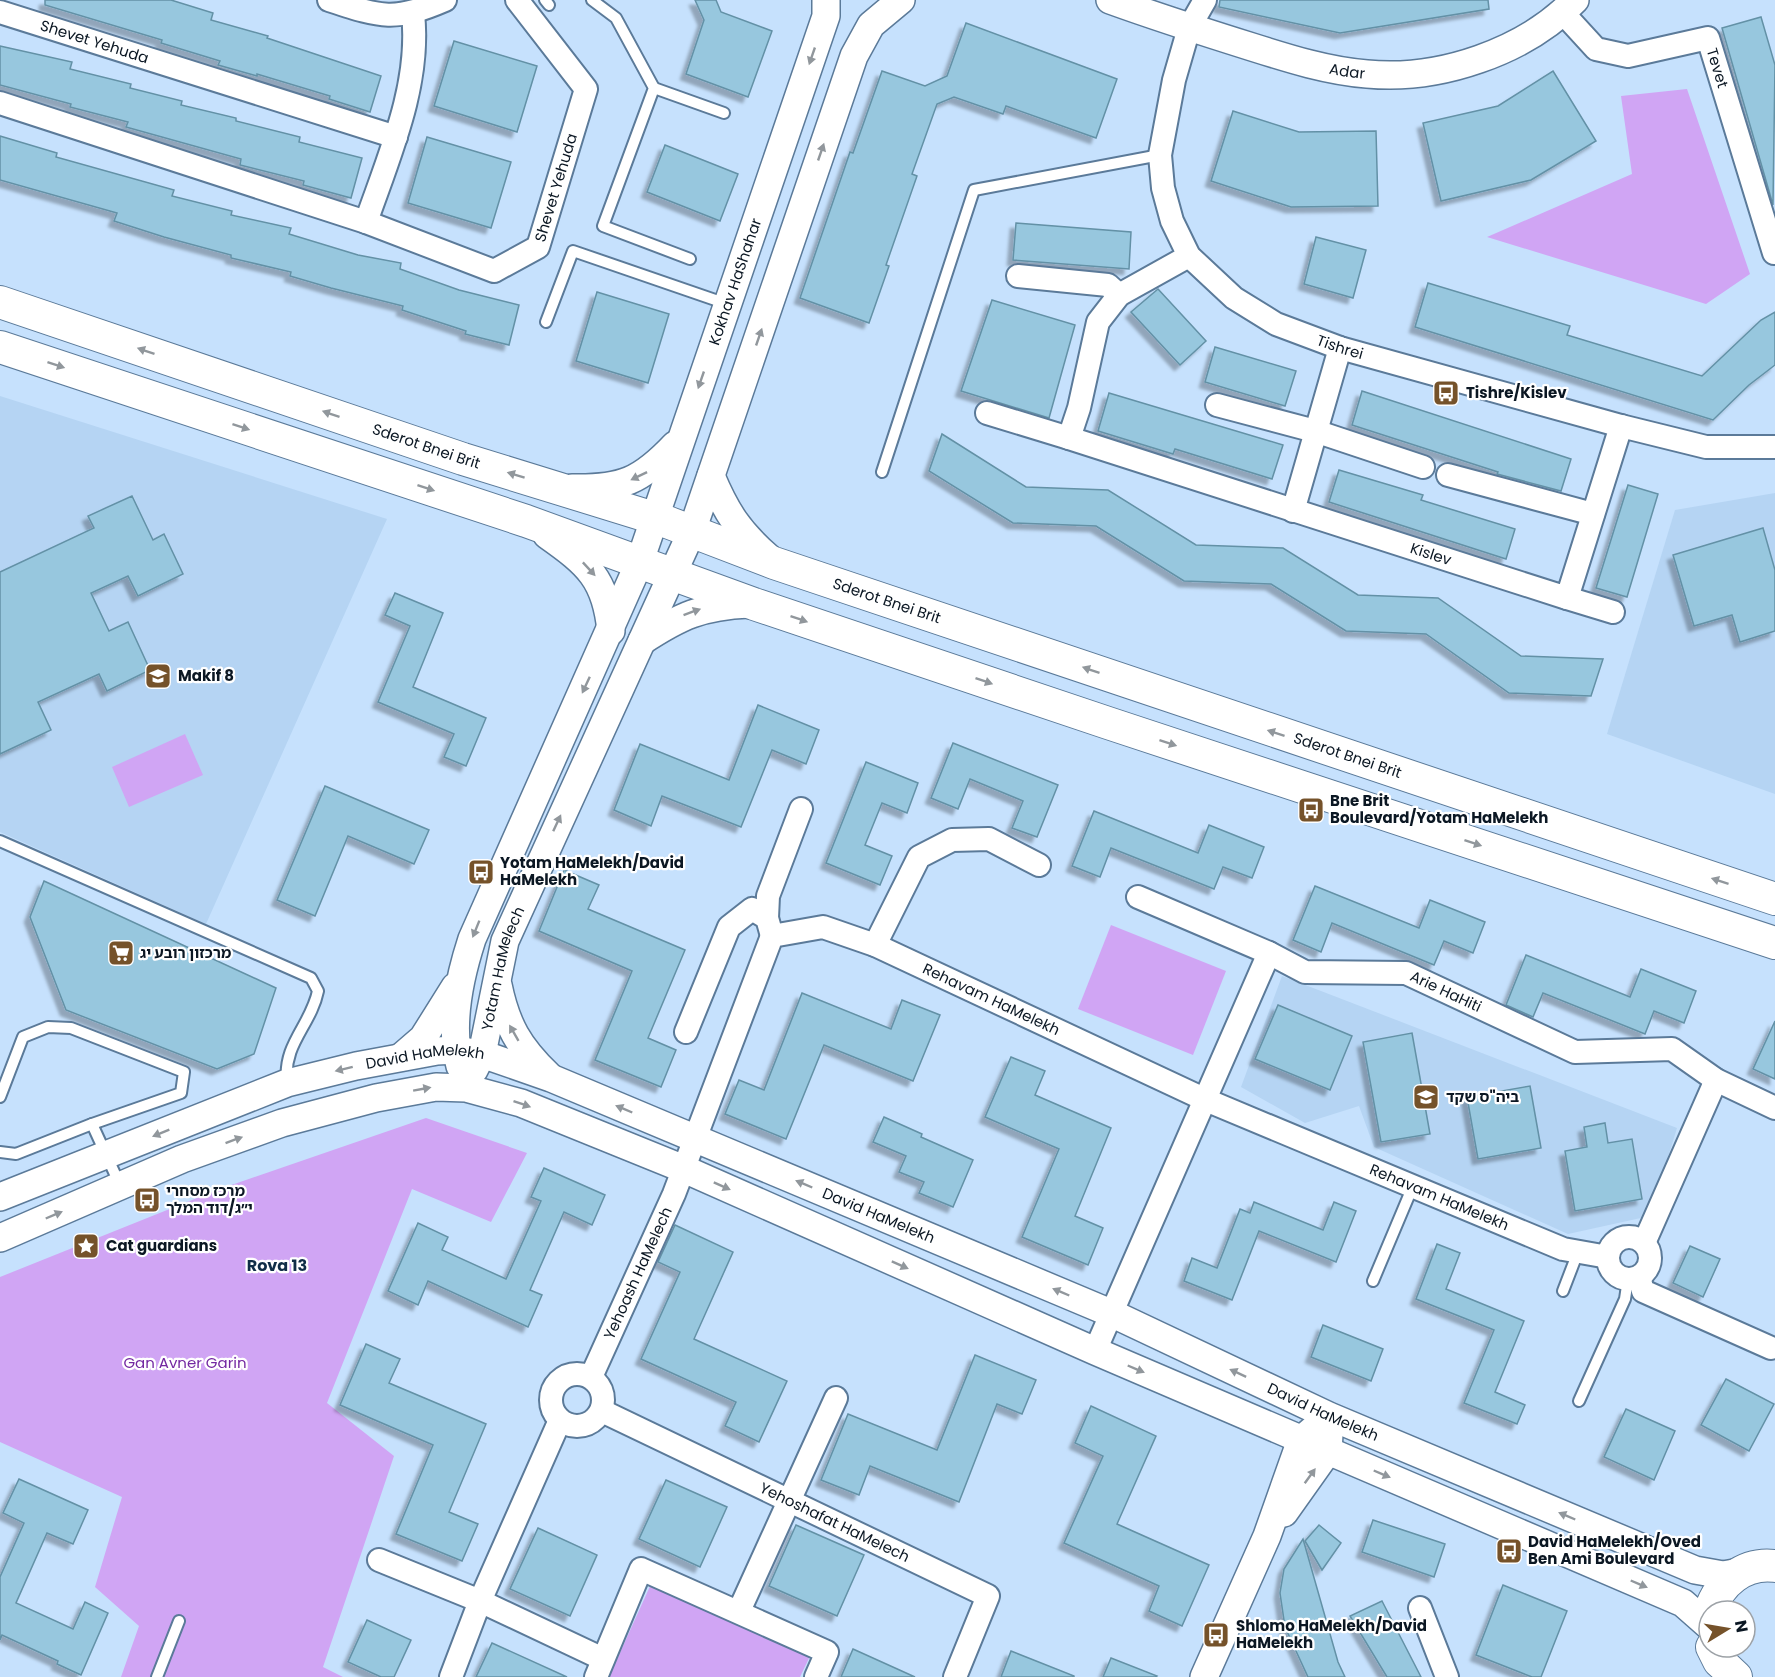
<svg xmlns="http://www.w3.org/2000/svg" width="1775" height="1677" font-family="Poppins,'Noto Sans Hebrew',sans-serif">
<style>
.built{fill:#b5d4f3}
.green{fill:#d0a5f4}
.building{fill:#97c7de;stroke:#6391a6;stroke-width:1.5;filter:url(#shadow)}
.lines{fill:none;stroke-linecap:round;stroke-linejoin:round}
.service-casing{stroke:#5b7a99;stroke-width:14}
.minor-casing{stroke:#5b7a99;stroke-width:26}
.tertiary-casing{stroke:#5b7a99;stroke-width:30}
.secondary-casing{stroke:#5b7a99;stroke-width:34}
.service{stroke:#fff;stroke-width:10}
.minor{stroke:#fff;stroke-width:22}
.tertiary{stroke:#fff;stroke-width:27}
.secondary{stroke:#fff;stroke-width:32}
.oneway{fill:#91979c}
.labels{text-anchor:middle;stroke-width:4.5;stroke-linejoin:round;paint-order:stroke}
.street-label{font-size:15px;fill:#0b1723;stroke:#fff}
.poi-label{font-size:15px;font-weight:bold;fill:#0b1723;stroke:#fff;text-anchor:start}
.park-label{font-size:15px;fill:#7328a1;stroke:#fff}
.neighbourhood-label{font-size:16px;font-weight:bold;fill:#102d47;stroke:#fff}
</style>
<defs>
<filter id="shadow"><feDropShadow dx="-5.5" dy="5.5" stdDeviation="1.5" flood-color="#0004"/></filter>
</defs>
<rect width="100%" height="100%" fill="#c6e1fd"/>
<g class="built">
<polygon points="0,396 387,519 206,924 0,832"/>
<polygon points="1775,493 1775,794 1607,734 1675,510"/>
<polygon points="1282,976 1677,1128 1650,1216 1568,1234 1374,1147 1359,1106 1305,1123 1241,1087"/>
</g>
<g class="green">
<polygon points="1687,89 1750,274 1706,304 1487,237 1632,174 1621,96"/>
<polygon points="185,734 203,775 129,807 112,767"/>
<polygon points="1111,925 1226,971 1193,1055 1078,1009"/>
<polygon points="426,1118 527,1153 491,1222 412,1189 327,1403 394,1456 323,1667 343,1677 121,1677 139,1626 95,1587 122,1497 0,1442 0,1277 217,1190"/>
<polygon points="651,1584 810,1656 800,1677 609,1677"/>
</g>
<g class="building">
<polygon points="45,0 171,0 213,13 211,20 268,36 267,38 381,76 370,112 329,99 330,96 257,74 257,76 218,65 220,61 161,43 162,40 45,5"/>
<polygon points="695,0 716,0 721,12 772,31 748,97 686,74 704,20"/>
<polygon points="1220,0 1488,0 1489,9 1340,33 1219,7"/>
<polygon points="1761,17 1775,65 1773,205 1722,28"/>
<polygon points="966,23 1117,79 1096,138 1006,106 1003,114 954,97 937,104 912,174 917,176 886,265 889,266 869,323 800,298 850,152 853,153 882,71 925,86 947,76"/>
<polygon points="454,41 537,66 517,132 434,106"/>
<polygon points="0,46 72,62 70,69 131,84 130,88 182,101 181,105 236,118 236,121 300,137 299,142 362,158 351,198 303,185 304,181 240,165 241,159 126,127 128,122 70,107 71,104 0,85"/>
<polygon points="1553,71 1596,141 1531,180 1441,201 1423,123 1498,106"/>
<polygon points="1233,111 1299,132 1376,131 1378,206 1291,207 1211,181"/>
<polygon points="0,136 57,153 56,157 174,190 172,196 232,211 231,215 291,228 289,234 358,255 401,263 400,269 459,290 519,305 509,345 465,334 466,331 402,310 403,306 331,288 290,276 291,272 231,258 231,255 164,237 114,221 117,213 0,180"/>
<polygon points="427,137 511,162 491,228 408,203"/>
<polygon points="665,145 738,174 720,221 647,192"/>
<polygon points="1016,223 1131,232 1129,269 1013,260"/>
<polygon points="1316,237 1366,250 1353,298 1304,284"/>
<polygon points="1428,283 1570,326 1567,335 1702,376 1761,320 1775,312 1775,365 1749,385 1713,420 1415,327"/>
<polygon points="1158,289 1206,341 1180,365 1131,312"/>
<polygon points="597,292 669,314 648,383 576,361"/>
<polygon points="992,300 1075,325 1049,418 961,391"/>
<polygon points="1215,347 1296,371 1285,406 1205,382"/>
<polygon points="1362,391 1571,459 1561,491 1497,474 1498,472 1352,425"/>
<polygon points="1109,393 1283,445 1272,479 1175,449 1173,454 1098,431"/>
<polygon points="942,434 1026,487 1108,490 1196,545 1283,548 1358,595 1438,598 1521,656 1603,659 1591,696 1509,693 1426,634 1346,631 1271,584 1184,581 1096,526 1013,523 929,471"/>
<polygon points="1339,470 1423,495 1421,500 1515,529 1506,559 1329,502"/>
<polygon points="1628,485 1658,494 1627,597 1596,588"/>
<polygon points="132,496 153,540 164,534 183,574 138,596 128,576 91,593 109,631 128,622 150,670 107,691 99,674 38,702 51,730 0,754 0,572 94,528 88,516"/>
<polygon points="1763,528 1775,570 1775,631 1740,642 1732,615 1694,626 1673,555"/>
<polygon points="395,593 443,613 413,687 486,718 466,766 444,757 454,734 378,702 410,626 385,615"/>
<polygon points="758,705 819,730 806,764 772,750 741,827 662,796 651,826 614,810 640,744 729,780"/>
<polygon points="953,743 1058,785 1037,837 1012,828 1023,801 970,779 958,809 931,798"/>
<polygon points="866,762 918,783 907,813 882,803 865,845 892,856 880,885 826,863"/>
<polygon points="325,786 429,830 414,864 348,836 315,916 277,900"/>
<polygon points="1094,811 1198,853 1209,825 1264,847 1252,878 1223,867 1214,889 1111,848 1100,877 1072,866"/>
<polygon points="564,870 599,885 588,909 685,950 648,1038 676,1050 661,1087 595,1060 632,971 539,931"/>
<polygon points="44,881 276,988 254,1054 217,1069 66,1010 30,917"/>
<polygon points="1315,886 1419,928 1430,900 1485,922 1473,953 1444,941 1434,965 1332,923 1321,952 1293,940"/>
<polygon points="1526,955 1630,997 1641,969 1696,991 1684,1023 1654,1011 1645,1034 1543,993 1533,1017 1506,1005"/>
<polygon points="802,993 891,1029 902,1000 940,1015 913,1081 824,1045 786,1139 725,1114 739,1080 764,1090"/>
<polygon points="1278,1005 1352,1036 1330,1090 1255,1059"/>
<polygon points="1775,1021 1775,1079 1753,1069"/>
<polygon points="1412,1033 1430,1134 1381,1142 1363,1042"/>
<polygon points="1011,1057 1045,1071 1035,1095 1111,1128 1075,1216 1103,1228 1088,1265 1022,1237 1059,1149 985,1117"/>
<polygon points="1530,1086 1541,1148 1478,1159 1467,1097"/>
<polygon points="884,1117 922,1134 921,1137 973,1160 953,1207 919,1193 924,1182 899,1172 906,1156 873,1142"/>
<polygon points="1605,1123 1608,1143 1632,1139 1642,1199 1575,1211 1565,1151 1587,1147 1584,1127"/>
<polygon points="544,1168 605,1195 592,1225 564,1212 530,1290 542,1295 528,1327 428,1281 418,1305 388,1291 418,1223 448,1237 442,1250 506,1279 541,1201 531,1197"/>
<polygon points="1254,1202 1323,1230 1334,1202 1356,1211 1336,1262 1259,1231 1232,1300 1184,1281 1192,1258 1217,1268 1240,1209 1250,1213"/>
<polygon points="675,1225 733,1252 694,1339 787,1381 759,1442 725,1426 736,1402 641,1359 680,1272 658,1262"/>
<polygon points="1437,1244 1460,1253 1446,1289 1524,1321 1495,1392 1525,1405 1517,1424 1464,1403 1494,1330 1416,1299"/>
<polygon points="1690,1246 1720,1259 1703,1297 1673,1283"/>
<polygon points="1323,1325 1383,1349 1371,1381 1311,1357"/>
<polygon points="366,1344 400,1359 389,1383 486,1424 449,1512 478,1524 462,1561 396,1534 433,1445 340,1405"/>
<polygon points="975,1355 1036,1380 1022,1414 997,1404 959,1502 870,1466 859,1495 821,1480 848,1414 937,1450"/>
<polygon points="1726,1379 1774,1404 1749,1451 1701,1425"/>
<polygon points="1091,1406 1156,1436 1117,1524 1209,1565 1182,1626 1149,1611 1159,1586 1064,1543 1103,1456 1075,1443"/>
<polygon points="1626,1409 1675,1431 1654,1480 1604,1457"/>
<polygon points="19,1479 88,1510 73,1544 47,1533 16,1603 73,1629 85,1602 108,1613 81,1675 57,1664 58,1661 2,1635 0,1640 0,1577 24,1523 3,1513"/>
<polygon points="666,1480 727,1507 700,1567 639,1539"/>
<polygon points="1373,1520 1445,1544 1434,1577 1362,1552"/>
<polygon points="796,1525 864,1555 837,1616 769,1586"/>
<polygon points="1319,1525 1341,1543 1322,1570 1305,1541"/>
<polygon points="538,1528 597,1555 570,1616 510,1589"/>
<polygon points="1303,1539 1338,1662 1345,1677 1308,1677 1285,1627 1280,1593 1284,1569"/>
<polygon points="1503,1585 1567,1611 1541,1677 1532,1677 1476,1655"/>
<polygon points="1382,1601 1421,1677 1387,1677 1350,1616"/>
<polygon points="367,1620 411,1640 394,1677 381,1677 348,1662"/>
<polygon points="492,1643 567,1677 476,1677"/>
<polygon points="853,1649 915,1677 841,1677"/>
<polygon points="1011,1651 1074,1676 1074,1677 1001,1677"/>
<polygon points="1111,1658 1157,1676 1156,1677 1103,1677"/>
</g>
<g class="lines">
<defs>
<g id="service">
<polyline points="545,0 549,5"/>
<polyline points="592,0 616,18 654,88 603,226 690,259"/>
<polyline points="654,88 724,113"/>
<polyline points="546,322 573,251 727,304"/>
<polyline points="882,472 974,190 1160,155"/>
<path d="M0,841L311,978L318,991C311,1025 283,1044 287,1081"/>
<polyline points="0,1097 23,1037 48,1027 71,1028 184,1072 181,1093 92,1124"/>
<polyline points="0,1152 16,1154 92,1124 120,1185"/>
<polyline points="1373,1281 1413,1186"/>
<polyline points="1563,1291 1578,1252"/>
<polyline points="1579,1401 1625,1299 1628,1279"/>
<polyline points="157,1677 179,1621"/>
</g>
<g id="minor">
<path d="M329,0C381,17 394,22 445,0"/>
<path id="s1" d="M1205,0L1189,28L1174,80L1160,155L1163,188L1172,221L1189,256L1234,298L1276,324L1340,348L1621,426L1706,447H1775"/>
<path id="s2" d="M0,12L396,137"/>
<path id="s3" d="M1563,13L1596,49L1628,56L1708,38L1774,253"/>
<path id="s4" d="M0,103L366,222L494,271L538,247L586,89L517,0"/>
<path d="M366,222C389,156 421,84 413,14"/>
<path id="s5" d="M1189,256L1119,295L1098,322L1079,408L1069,438L1567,598L1621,426"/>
<polyline points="1018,276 1108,285 1119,295"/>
<polyline points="1217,405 1315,431 1423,467"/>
<polyline points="987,413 1069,438"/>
<polyline points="1448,475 1593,514"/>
<polyline points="1293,511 1340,348"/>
<polyline points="1567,598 1613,612"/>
<path id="s6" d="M1138,897L1269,953L1305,972L1406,973L1575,1052L1672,1049L1716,1080L1775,1108"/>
<polyline points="767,918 768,896 801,809"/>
<polyline points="875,945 919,857 952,840 989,839 1039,865"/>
<polyline points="686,1032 729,927 752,909 767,918 772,936"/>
<circle cx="1629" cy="1258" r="21"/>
<polyline points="1644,1243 1716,1080"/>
<polyline points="1639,1277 1643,1291 1771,1348"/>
<polyline points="1095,1351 1269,953"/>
<circle cx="577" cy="1400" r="26"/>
<path id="s7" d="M591,1377L674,1194L772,936L823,927L875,945L1206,1100L1563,1249L1608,1257"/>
<path id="s8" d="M602,1411L988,1596L955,1677"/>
<polyline points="379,1560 480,1601 603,1659"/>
<polyline points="1420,1608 1447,1677"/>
<polyline points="739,1611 836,1398"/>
<polyline points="451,1677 480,1601 560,1420"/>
<polyline points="596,1677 641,1569 827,1652 816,1677"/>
</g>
<g id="tertiary">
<path id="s9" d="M1110,0C1157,17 1204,32 1252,47C1290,59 1328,71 1367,74C1439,81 1525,52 1575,0"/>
<path d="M711,476C726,512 739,532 769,558"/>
<path d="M572,488C622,489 641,481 675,445"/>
<path d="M547,535C588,564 606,579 611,631"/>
<path d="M642,641C680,616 702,606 749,604"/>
<path d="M498,985C506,1025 519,1047 548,1075"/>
<polyline points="401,1057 423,1038 455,987"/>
<path id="s10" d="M460,1066C449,1025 459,979 472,939L640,561L826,16V0"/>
<path id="s11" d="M474,1070L482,1054L505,941L692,531L854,56L871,25L901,0"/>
<path id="s12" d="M0,1197L287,1083L356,1066L437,1051L456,1050L482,1054L551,1078L1113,1314L1329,1416L1695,1570L1723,1575L1740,1572"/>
<polyline points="0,1238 182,1159 282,1123 376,1098 436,1087 466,1088 521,1103 684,1169 1095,1351 1683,1603 1708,1625"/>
<polyline points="1284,1513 1328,1451 1329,1434"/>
<polyline points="1204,1677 1267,1536 1301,1440 1315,1428"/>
</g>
<g id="secondary">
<path id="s13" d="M0,302L463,459L667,522L774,563L1775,899"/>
<polyline points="0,347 526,521 754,604 1108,723 1775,943"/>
<path d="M1710,1611C1719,1583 1744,1562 1775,1566"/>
<polyline points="1712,1647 1719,1661 1736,1677"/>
</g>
</defs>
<use href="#service" class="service-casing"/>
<use href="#minor" class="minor-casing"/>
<use href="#tertiary" class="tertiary-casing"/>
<use href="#secondary" class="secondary-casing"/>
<use href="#service" class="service"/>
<use href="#minor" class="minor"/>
<use href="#tertiary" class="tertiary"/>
<use href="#secondary" class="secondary"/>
</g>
<defs><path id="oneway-solid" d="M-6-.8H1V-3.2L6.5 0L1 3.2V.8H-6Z" transform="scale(1.5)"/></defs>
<g class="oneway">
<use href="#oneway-solid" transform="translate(812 56) rotate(109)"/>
<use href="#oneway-solid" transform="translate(821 152) rotate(-71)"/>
<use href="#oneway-solid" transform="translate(759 337) rotate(-71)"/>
<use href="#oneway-solid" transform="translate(146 351) rotate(-161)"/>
<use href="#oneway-solid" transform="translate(56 365) rotate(18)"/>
<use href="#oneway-solid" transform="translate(701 380) rotate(109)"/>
<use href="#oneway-solid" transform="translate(331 414) rotate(-161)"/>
<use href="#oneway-solid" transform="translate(241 427) rotate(18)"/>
<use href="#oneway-solid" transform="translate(516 475) rotate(-163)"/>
<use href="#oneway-solid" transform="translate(639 476) rotate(154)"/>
<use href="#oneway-solid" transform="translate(426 488) rotate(18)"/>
<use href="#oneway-solid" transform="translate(589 569) rotate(47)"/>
<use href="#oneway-solid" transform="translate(692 612) rotate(-20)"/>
<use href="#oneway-solid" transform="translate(799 619) rotate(19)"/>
<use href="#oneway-solid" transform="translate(1091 670) rotate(-161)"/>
<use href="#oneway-solid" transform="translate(984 681) rotate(19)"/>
<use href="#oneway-solid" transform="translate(586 685) rotate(115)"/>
<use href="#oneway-solid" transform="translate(1276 733) rotate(-162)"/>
<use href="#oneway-solid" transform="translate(1168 743) rotate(18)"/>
<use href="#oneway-solid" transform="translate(557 823) rotate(-65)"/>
<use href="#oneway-solid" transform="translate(1473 843) rotate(18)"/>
<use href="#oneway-solid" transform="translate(1720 881) rotate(-162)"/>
<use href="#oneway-solid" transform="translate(476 929) rotate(112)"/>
<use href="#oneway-solid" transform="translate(514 1033) rotate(-120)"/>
<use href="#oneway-solid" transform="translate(344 1069) rotate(166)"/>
<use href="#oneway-solid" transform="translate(422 1089) rotate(-10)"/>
<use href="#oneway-solid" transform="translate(522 1104) rotate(19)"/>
<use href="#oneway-solid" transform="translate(624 1109) rotate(-157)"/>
<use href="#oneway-solid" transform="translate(161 1133) rotate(158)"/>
<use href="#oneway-solid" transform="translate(234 1140) rotate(-20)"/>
<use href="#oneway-solid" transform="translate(804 1184) rotate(-157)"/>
<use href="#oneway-solid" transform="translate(722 1186) rotate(24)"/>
<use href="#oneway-solid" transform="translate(54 1215) rotate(-23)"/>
<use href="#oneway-solid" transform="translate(900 1265) rotate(24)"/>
<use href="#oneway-solid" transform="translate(1061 1292) rotate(-157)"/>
<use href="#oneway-solid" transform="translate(1136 1369) rotate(23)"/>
<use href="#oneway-solid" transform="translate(1238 1373) rotate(-155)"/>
<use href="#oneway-solid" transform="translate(1382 1474) rotate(23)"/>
<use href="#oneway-solid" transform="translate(1310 1476) rotate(-54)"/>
<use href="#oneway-solid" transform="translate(1567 1516) rotate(-157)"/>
<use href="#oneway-solid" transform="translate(1639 1584) rotate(23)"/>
</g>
<defs>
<symbol id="bus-square" viewBox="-11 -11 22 22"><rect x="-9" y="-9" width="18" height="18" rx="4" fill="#75522a" stroke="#fff"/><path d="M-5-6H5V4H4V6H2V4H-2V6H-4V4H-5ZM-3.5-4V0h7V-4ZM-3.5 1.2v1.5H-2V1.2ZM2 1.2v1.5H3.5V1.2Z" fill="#fff"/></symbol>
<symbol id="school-square" viewBox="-11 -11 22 22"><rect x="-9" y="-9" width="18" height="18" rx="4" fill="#75522a" stroke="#fff"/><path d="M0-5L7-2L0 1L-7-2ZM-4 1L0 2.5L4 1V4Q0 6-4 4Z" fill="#fff"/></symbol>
<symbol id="supermarket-square" viewBox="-11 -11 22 22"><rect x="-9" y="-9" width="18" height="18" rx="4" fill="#75522a" stroke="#fff"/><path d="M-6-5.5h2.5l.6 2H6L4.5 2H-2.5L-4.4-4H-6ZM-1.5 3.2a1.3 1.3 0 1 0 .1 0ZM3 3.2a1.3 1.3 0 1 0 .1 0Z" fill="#fff"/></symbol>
<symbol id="sight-square" viewBox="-11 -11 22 22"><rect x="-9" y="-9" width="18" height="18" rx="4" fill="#75522a" stroke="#fff"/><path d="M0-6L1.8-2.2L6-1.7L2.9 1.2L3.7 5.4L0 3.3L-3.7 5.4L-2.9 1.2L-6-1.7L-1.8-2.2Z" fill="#fff"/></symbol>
</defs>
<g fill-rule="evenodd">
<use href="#bus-square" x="1431" y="378" width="30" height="30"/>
<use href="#school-square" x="143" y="661" width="30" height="30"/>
<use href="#bus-square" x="1296" y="795" width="30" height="30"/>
<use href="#bus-square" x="466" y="857" width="30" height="30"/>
<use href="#supermarket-square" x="106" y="938" width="30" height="30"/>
<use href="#school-square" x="1411" y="1082" width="30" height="30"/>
<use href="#bus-square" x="132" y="1185" width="30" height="30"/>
<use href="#sight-square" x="71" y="1231" width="30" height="30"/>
<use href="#bus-square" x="1494" y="1536" width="30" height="30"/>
<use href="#bus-square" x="1201" y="1620" width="30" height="30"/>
</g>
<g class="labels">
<g class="street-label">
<text dy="5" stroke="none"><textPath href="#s2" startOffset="99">Shevet Yehuda</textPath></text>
<text dy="5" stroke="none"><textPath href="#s3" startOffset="195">Tevet</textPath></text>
<text dy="5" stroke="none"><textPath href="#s9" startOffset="248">Adar</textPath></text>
<text dy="5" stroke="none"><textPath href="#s4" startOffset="634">Shevet Yehuda</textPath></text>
<text dy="5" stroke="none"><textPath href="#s10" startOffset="838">Kokhav HaShahar</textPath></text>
<text dy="5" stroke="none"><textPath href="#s1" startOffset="448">Tishrei</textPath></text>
<text dy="5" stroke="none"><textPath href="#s13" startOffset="450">Sderot Bnei Brit</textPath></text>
<text dy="5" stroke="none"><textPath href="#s5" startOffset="614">Kislev</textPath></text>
<text dy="5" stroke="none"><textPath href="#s13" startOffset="936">Sderot Bnei Brit</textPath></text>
<text dy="5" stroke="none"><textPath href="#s13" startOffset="1422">Sderot Bnei Brit</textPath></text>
<text dy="5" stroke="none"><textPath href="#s11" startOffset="106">Yotam HaMelech</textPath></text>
<text dy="5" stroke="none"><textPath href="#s6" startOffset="328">Arie HaHiti</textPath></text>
<text dy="5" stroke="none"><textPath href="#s7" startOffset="712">Rehavam HaMelekh</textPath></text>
<text dy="5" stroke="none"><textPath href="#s12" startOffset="450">David HaMelekh</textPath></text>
<text dy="5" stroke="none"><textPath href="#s7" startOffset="1202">Rehavam HaMelekh</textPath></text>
<text dy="5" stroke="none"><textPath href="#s12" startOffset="936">David HaMelekh</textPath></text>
<text dy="5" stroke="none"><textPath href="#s7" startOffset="114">Yehoash HaMelech</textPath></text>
<text dy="5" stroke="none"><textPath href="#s12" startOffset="1422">David HaMelekh</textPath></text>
<text dy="5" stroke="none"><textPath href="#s8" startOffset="258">Yehoshafat HaMelech</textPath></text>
</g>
<g class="poi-label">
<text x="1466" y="398">Tishre/Kislev</text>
<text x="178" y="681">Makif 8</text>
<text x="1330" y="806">Bne Brit<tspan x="1330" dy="17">Boulevard/Yotam HaMelekh</tspan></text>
<text x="500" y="868">Yotam HaMelekh/David<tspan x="500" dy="17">HaMelekh</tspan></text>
<text x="140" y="958">מרכזון רובע יג</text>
<text x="1446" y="1102">ביה"ס שקד</text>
<text x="166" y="1196">מרכז מסחרי<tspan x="166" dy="17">י״ג/דוד המלך</tspan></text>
<text x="106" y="1251">Cat guardians</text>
<text x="1528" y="1547">David HaMelekh/Oved<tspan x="1528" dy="17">Ben Ami Boulevard</tspan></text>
<text x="1236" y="1631">Shlomo HaMelekh/David<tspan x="1236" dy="17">HaMelekh</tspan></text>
</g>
<g class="park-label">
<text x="185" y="1368">Gan Avner Garin</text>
</g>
<g class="neighbourhood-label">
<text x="277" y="1271">Rova 13</text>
</g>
</g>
<g transform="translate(1727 1629) rotate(79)"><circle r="28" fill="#ffffff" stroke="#9da2a7" stroke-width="1.5"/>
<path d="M0-4.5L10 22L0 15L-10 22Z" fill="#75522a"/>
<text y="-9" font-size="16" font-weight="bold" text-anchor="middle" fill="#0b1723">N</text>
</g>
</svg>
